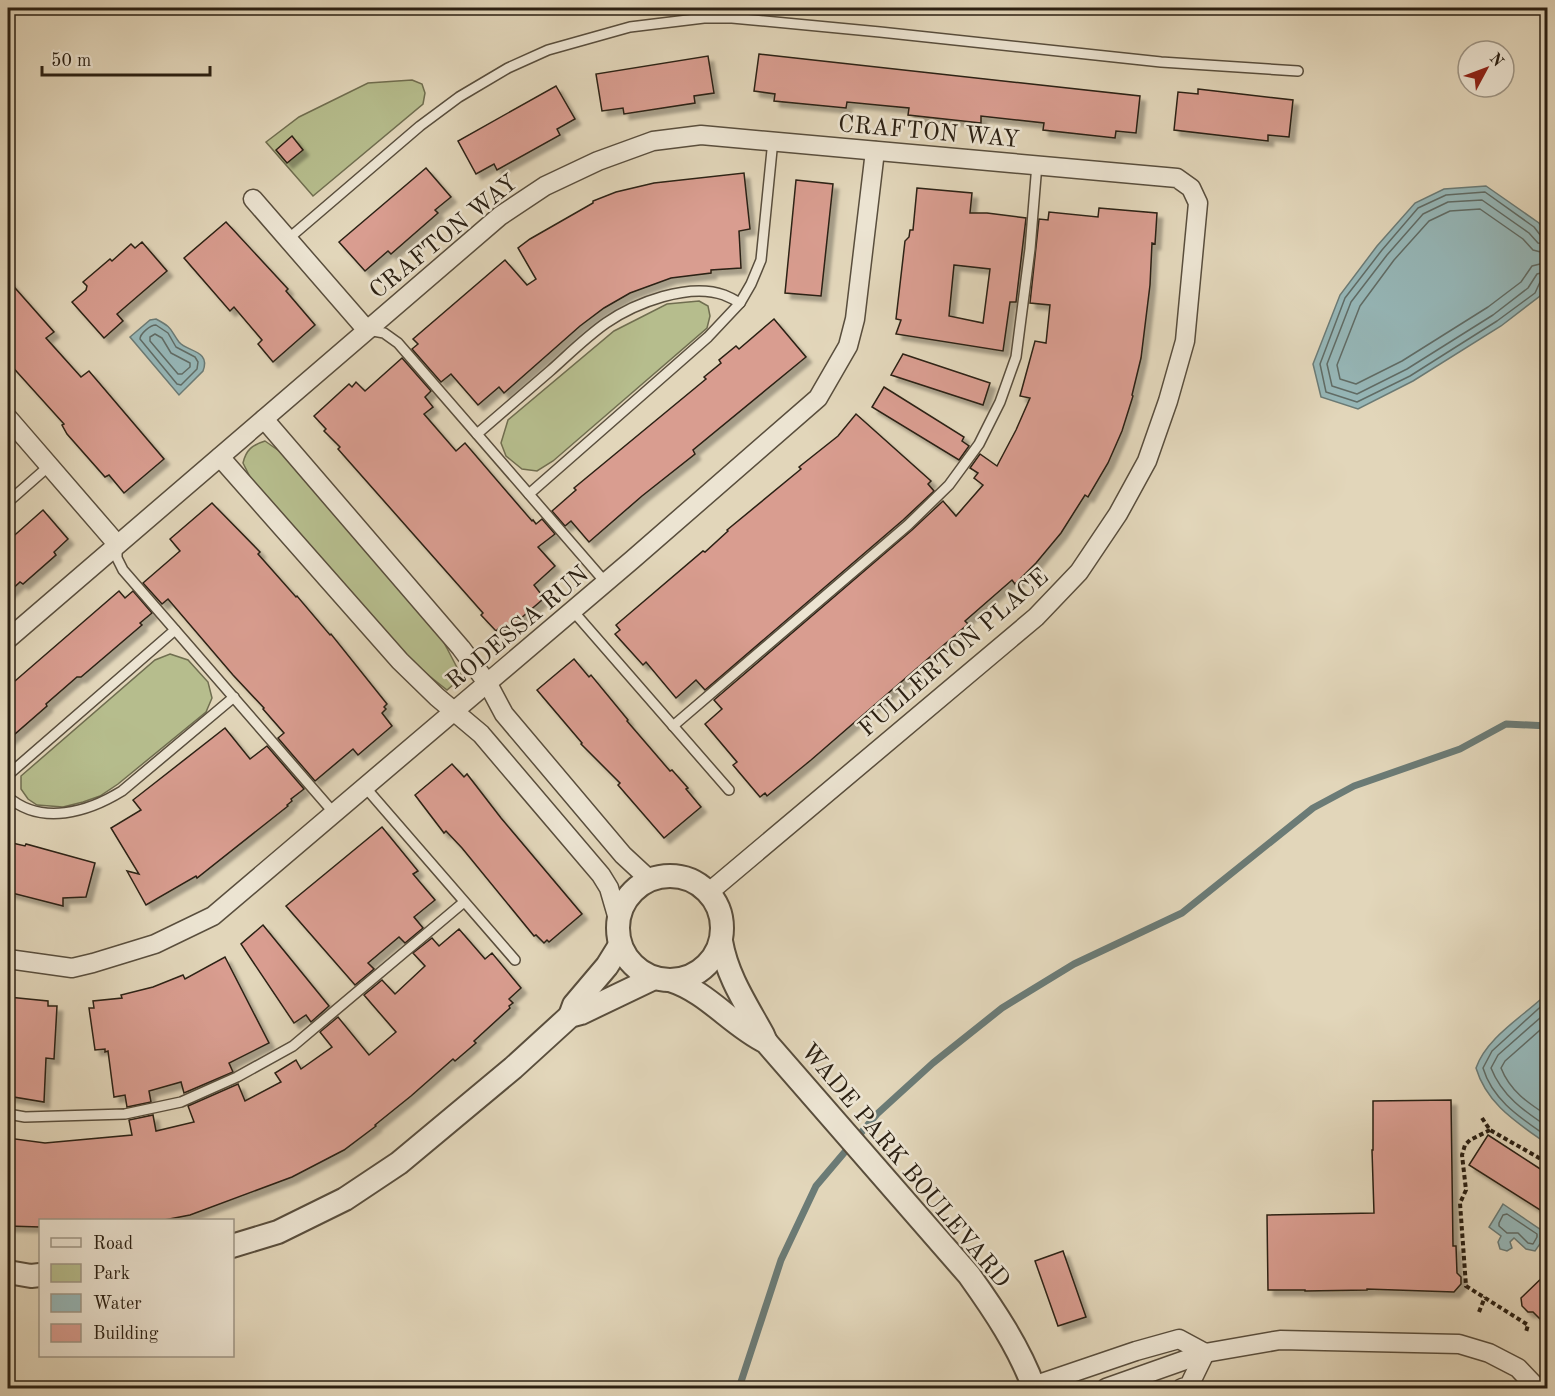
<svg xmlns="http://www.w3.org/2000/svg" width="1555" height="1396" font-family="'Old Standard TT',serif">
<style>
.green{fill:#b6bd8d;stroke:#706e50;stroke-width:1.5}
.water{fill:#96b7b8;stroke:#6b7b76;stroke-width:1.5}
.lines{fill:none;stroke-linecap:round;stroke-linejoin:round}
.shore{stroke:#606c66;stroke-width:1.5}
.stream{stroke:#6b7b76;stroke-width:7}
.building{fill:#d99d90;stroke:#2b2013;stroke-width:1.5;fill-rule:evenodd;filter:url(#shadow)}
.service-casing{stroke:#594e3d;stroke-width:12}
.minor-casing{stroke:#594e3d;stroke-width:21}
.tertiary-casing{stroke:#594e3d;stroke-width:26}
.path{stroke:#2b2013;stroke-width:4;stroke-dasharray:4.5 3;stroke-linecap:butt}
.service{stroke:#ece4d2;stroke-width:9}
.minor{stroke:#ece4d2;stroke-width:18}
.tertiary{stroke:#ece4d2;stroke-width:22}
.labels{text-anchor:middle;stroke-width:5;stroke-linejoin:round;paint-order:stroke}
.street-label{font-size:24px;fill:#2b2013;stroke:#ece4d2}
</style>
<defs>
<filter id="shadow"><feDropShadow dx="5.5" dy="5.5" stdDeviation="1.5" flood-color="#0004"/></filter>
</defs>
<rect width="100%" height="100%" fill="#e2d6ba"/>
<filter id="stains"><feTurbulence type="fractalNoise" baseFrequency=".00333" numOctaves="4"/><feColorMatrix values="0 0 0 0 .2 0 0 0 0 .09 0 0 0 0 .02 0 0 0 .5 -.17"/></filter>
<radialGradient id="worn" r=".72"><stop offset=".6" stop-color="#630" stop-opacity="0"/><stop offset="1" stop-color="#630" stop-opacity=".3"/></radialGradient>
<g class="green">
<polygon points="412,80 422,84 425,93 423,104 313,196 266,142 299,117 368,83"/>
<polygon points="699,301 708,306 710,316 707,328 553,461 537,471 522,469 506,456 501,443 508,420 614,331 667,304"/>
<path d="M265,441L282,453L441,637L462,677L447,690L413,663L251,479L243,463C246,450 252,445 265,441Z"/>
<polygon points="170,654 188,660 208,682 212,698 206,712 118,784 100,796 83,802 63,807 37,805 28,799 21,789 21,776 155,660"/>
</g>
<g class="water">
<polygon points="1486,186 1539,223 1547,234 1547,279 1540,296 1501,326 1413,381 1358,409 1321,397 1313,364 1340,295 1377,246 1415,203 1444,189"/>
<path d="M156,319C173,328 169,328 179,342C187,352 211,350 203,371L179,395L130,337L150,320Z"/>
<path d="M1547,991V1144C1518,1123 1487,1105 1476,1068C1486,1039 1519,1019 1541,999Z"/>
<polygon points="1503,1204 1547,1234 1535,1251 1526,1249 1514,1238 1510,1242 1512,1248 1507,1251 1500,1249 1498,1242 1501,1236 1489,1227"/>
</g>
<g class="lines">
<g class="shore">
<polyline points="1548,237 1541,236 1534,227 1485,192 1446,195 1418,208 1382,250 1345,298 1320,364 1326,392 1357,402 1410,376 1497,321 1535,293 1541,280 1548,279"/>
<polyline points="1548,245 1538,243 1529,233 1482,200 1448,202 1423,214 1387,255 1351,302 1327,364 1332,386 1357,394 1407,369 1493,315 1528,288 1537,274 1548,271"/>
<polyline points="1548,254 1533,250 1523,239 1480,209 1450,211 1429,221 1394,260 1360,306 1337,365 1340,379 1356,384 1402,361 1488,307 1521,282 1532,266 1548,262"/>
<path d="M156,325L168,333L176,347L195,357L198,362L197,369L181,385L177,384L140,339C140,334 150,325 156,325Z"/>
<polygon points="155,334 162,338 171,353 190,363 190,367 182,374 178,374 150,341 150,337"/>
<path d="M1548,1000L1492,1051L1483,1068C1493,1101 1521,1118 1548,1137"/>
<path d="M1548,1011L1498,1055L1491,1068C1502,1096 1524,1111 1548,1127"/>
<path d="M1548,1023L1505,1061L1501,1068C1510,1091 1528,1103 1548,1116"/>
<polygon points="1507,1214 1537,1234 1537,1237 1533,1244 1528,1243 1518,1233 1507,1233 1499,1226 1499,1223 1503,1215"/>
</g>
<polyline class="stream" points="739,1388 781,1260 816,1186 877,1114 933,1063 1002,1008 1074,964 1182,913 1313,808 1354,786 1460,749 1506,724 1548,726"/>
</g>
<g class="building">
<polygon points="759,54 1140,96 1136,133 1116,131 1115,138 1043,130 1044,123 981,116 981,123 908,115 909,108 888,106 847,102 846,108 774,101 775,94 754,91"/>
<polygon points="708,56 714,93 694,96 695,103 624,114 623,108 602,111 596,74"/>
<polygon points="556,86 575,119 557,129 560,135 497,170 494,164 476,174 458,141"/>
<polygon points="1198,89 1293,100 1289,137 1268,135 1268,141 1174,130 1178,92 1198,94"/>
<polygon points="292,136 303,150 287,163 276,150"/>
<polygon points="426,168 451,197 435,210 438,213 391,254 388,251 365,271 339,242"/>
<polygon points="744,173 750,229 739,231 741,268 711,270 711,273 671,278 630,293 604,308 580,326 504,393 499,387 478,405 451,374 441,382 412,349 418,344 413,339 505,260 527,285 536,279 518,248 530,239 593,203 593,201 616,192 654,183"/>
<polygon points="796,180 833,184 821,296 785,293"/>
<path d="M917,188L972,193L970,213H987L1026,218L1016,302H1010L1003,351L896,334L901,320L896,319L905,241L909,237L910,230H913ZM954,265L990,269L983,323L949,316Z"/>
<polygon points="1099,208 1157,213 1155,244 1152,243 1150,285 1141,358 1132,395 1133,396 1122,431 1108,463 1088,497 1085,495 1061,533 1036,563 1015,584 1012,580 965,621 968,624 811,760 767,796 765,793 760,797 733,765 737,762 705,724 722,709 714,700 912,530 943,501 956,516 983,485 974,478 978,473 970,468 980,454 997,466 1016,430 1030,398 1020,396 1035,341 1046,343 1050,305 1030,303 1039,219 1048,220 1049,212 1098,217"/>
<polygon points="226,222 288,289 286,291 315,325 273,362 258,344 262,340 234,307 230,311 184,258"/>
<polygon points="142,242 167,271 117,314 123,321 104,338 72,302 86,290 87,286 83,282 110,259 112,261 131,244 135,248"/>
<polygon points="8,280 54,332 46,338 81,377 89,371 164,459 124,493 109,475 105,477 67,434 62,425 64,424 8,362"/>
<polygon points="774,319 806,357 693,450 695,454 642,496 589,542 571,521 565,526 552,511 576,490 574,488 706,379 704,377 721,363 719,360 736,346 739,349"/>
<polygon points="903,354 990,383 983,405 891,375"/>
<polygon points="402,358 431,391 425,397 433,407 424,414 456,451 465,443 532,521 533,520 536,524 542,519 555,534 538,547 555,566 534,585 541,594 538,596 542,600 506,631 501,626 496,631 481,615 483,613 338,449 340,447 324,431 326,429 314,416 349,384 352,387 356,382 365,391"/>
<polygon points="884,387 964,437 962,441 969,446 959,460 872,407"/>
<polygon points="856,414 931,481 928,484 934,491 903,520 705,690 696,680 676,698 646,662 643,665 615,634 620,630 616,625 703,551 705,552 728,531 727,530 801,469 799,467 838,436"/>
<polygon points="212,503 260,552 258,554 296,597 297,596 330,635 331,634 387,704 384,707 386,709 382,713 392,726 358,755 353,749 315,781 278,738 284,733 263,709 264,708 233,675 168,599 162,604 143,583 180,551 170,539"/>
<polygon points="43,510 68,539 54,552 56,555 23,584 20,582 8,593 8,541"/>
<polygon points="119,591 125,598 133,591 152,613 140,623 142,625 81,677 77,677 46,704 47,706 8,740 8,687"/>
<polygon points="574,659 589,677 591,675 628,720 627,721 670,771 672,770 688,788 686,789 701,807 664,838 618,785 620,783 581,744 582,743 537,690"/>
<polygon points="225,728 250,759 267,746 304,789 291,799 292,801 287,805 288,806 197,878 196,876 146,905 127,871 139,874 111,828 141,810 133,800"/>
<polygon points="452,764 464,777 467,774 501,818 582,914 549,942 547,940 544,943 536,935 534,936 462,848 446,831 444,833 415,795"/>
<polygon points="382,827 418,871 413,874 435,900 414,917 423,928 405,943 399,937 368,963 374,969 355,985 286,906"/>
<polygon points="8,842 25,846 26,844 95,863 86,897 63,898 63,906 8,892"/>
<polygon points="263,925 329,1006 311,1022 306,1015 294,1023 241,944"/>
<polygon points="459,929 485,959 492,953 521,988 509,999 513,1003 509,1006 510,1008 474,1041 476,1043 455,1061 453,1059 411,1096 375,1125 376,1126 344,1150 292,1177 190,1215 159,1221 40,1221 40,1227 8,1226 8,1138 45,1143 132,1135 129,1120 153,1115 156,1131 194,1122 188,1106 238,1084 245,1101 281,1082 275,1073 296,1060 301,1069 332,1047 320,1032 338,1017 369,1055 396,1032 364,995 382,980 395,994 425,966 413,953 432,938 439,946"/>
<polygon points="225,957 269,1043 229,1063 233,1072 184,1093 181,1082 149,1091 151,1102 127,1107 125,1095 114,1097 108,1051 105,1052 105,1049 95,1050 89,1008 94,1008 93,1001 122,998 121,995 153,987 183,975 185,979"/>
<polygon points="8,997 48,1001 48,1006 57,1006 54,1059 46,1058 44,1102 8,1096"/>
<polygon points="1451,1100 1453,1246 1456,1246 1457,1273 1461,1277 1461,1284 1454,1292 1367,1289 1367,1290 1305,1291 1305,1290 1268,1290 1267,1215 1374,1213 1372,1150 1373,1150 1373,1101"/>
<polygon points="1488,1135 1548,1174 1548,1215 1469,1165"/>
<polygon points="1063,1251 1086,1317 1058,1326 1035,1261"/>
<polygon points="1548,1272 1548,1327 1533,1312 1528,1312 1522,1306 1521,1298"/>
</g>
<g class="lines">
<defs>
<g id="service">
<polyline points="288,239 420,126 459,97 508,68 548,50 630,27 704,18 732,18 880,32 1161,62 1298,71"/>
<polyline points="368,330 384,333 398,343 606,583"/>
<path d="M477,434C501,413 526,392 550,371C568,355 586,337 606,323C635,303 689,282 724,295C729,297 735,300 740,303"/>
<polyline points="529,494 708,337 740,303 751,284 761,260 773,140"/>
<polyline points="8,502 49,466"/>
<polyline points="117,547 117,558 123,570 334,813"/>
<polyline points="573,611 729,790"/>
<polyline points="673,726 908,525 949,485 979,444 1000,402 1016,357 1030,249 1037,164"/>
<polyline points="8,775 175,630"/>
<polyline points="365,787 515,960"/>
<path d="M8,797C42,826 88,812 122,791L234,697"/>
<polyline points="8,1114 25,1117 125,1114 181,1102 237,1077 293,1046 464,902"/>
</g>
<g id="minor">
<polyline points="253,199 366,329"/>
<polyline points="8,418 117,544"/>
<polyline points="264,419 461,648 488,684 504,714 623,855 650,880"/>
<polyline points="220,457 400,661 437,697 481,734 601,875 609,888 618,919"/>
<polyline points="8,639 500,216 545,186 598,161 653,141 701,135 1177,178 1191,188 1198,203 1185,341 1168,401 1147,461 1118,514 1079,572 1036,617 708,893"/>
<polyline points="8,959 72,968 93,963 155,944 213,916 632,560 818,398 848,346 855,319 875,151"/>
<polyline points="1033,1386 1136,1351 1179,1339 1205,1353"/>
<polyline points="1106,1388 1205,1353 1280,1340 1459,1344 1489,1353 1518,1368 1537,1388"/>
<polyline points="1182,1388 1189,1386 1205,1353"/>
</g>
<g id="tertiary">
<circle cx="670" cy="928" r="52"/>
<path d="M721,941C727,976 746,1004 763,1035L766,1042"/>
<path d="M670,980C708,992 731,1025 766,1042L969,1275C994,1310 1019,1347 1034,1388"/>
<polyline points="570,1016 574,1005 607,966 620,945"/>
<polyline points="232,1246 278,1232 345,1199 399,1163 513,1068 570,1016 581,1013 654,978"/>
<polyline points="8,1272 31,1276 40,1275"/>
</g>
</defs>
<use href="#service" class="service-casing"/>
<use href="#minor" class="minor-casing"/>
<use href="#tertiary" class="tertiary-casing"/>
<g class="path">
<polyline points="1482,1118 1490,1130 1548,1163"/>
<polyline points="1490,1130 1470,1140 1465,1145 1462,1155 1466,1190 1460,1203 1466,1286 1528,1325 1526,1332"/>
<polyline points="1479,1312 1485,1297"/>
</g>
<use href="#service" class="service"/>
<use href="#minor" class="minor"/>
<use href="#tertiary" class="tertiary"/>
</g>
<g class="labels">
<g class="street-label">
<text transform="translate(929 131) rotate(5)" y="8">CRAFTON WAY</text>
<text transform="translate(443 236) rotate(-39)" y="8">CRAFTON WAY</text>
<text transform="translate(517 627) rotate(-40)" y="8">RODESSA RUN</text>
<text transform="translate(953 652) rotate(-41)" y="8">FULLERTON PLACE</text>
<text transform="translate(906 1165) rotate(50)" y="8">WADE PARK BOULEVARD</text>
</g>
</g>
<rect width="1555" height="1396" fill="none" stroke="#e2d6ba" stroke-width="30"/>
<rect x="9" y="9" width="1537" height="1378" fill="none" stroke="#2b2013" stroke-width="3"/>
<rect x="15" y="15" width="1525" height="1366" fill="none" stroke="#2b2013" stroke-width="1.5"/>
<rect x="39" y="1219" width="195" height="138" fill="#ece4d2" stroke="#9f9686" stroke-width="1.5"/>
<rect x="51" y="1238" width="30" height="9" fill="#ece4d2" stroke="#9f9686" stroke-width="1.5"/>
<text x="93" y="1249" font-size="18" fill="#2b2013">Road</text>
<rect x="51" y="1264" width="30" height="18" fill="#b6bd8d" stroke="#9f9686" stroke-width="1.5"/>
<text x="93" y="1279" font-size="18" fill="#2b2013">Park</text>
<rect x="51" y="1294" width="30" height="18" fill="#96b7b8" stroke="#9f9686" stroke-width="1.5"/>
<text x="93" y="1309" font-size="18" fill="#2b2013">Water</text>
<rect x="51" y="1324" width="30" height="18" fill="#d99d90" stroke="#9f9686" stroke-width="1.5"/>
<text x="93" y="1339" font-size="18" fill="#2b2013">Building</text>
<g transform="translate(1486 69) rotate(49)"><circle r="28" fill="#ece4d2" stroke="#9f9686" stroke-width="1.5"/>
<path d="M0-4.5L10 22L0 15L-10 22Z" fill="#8f2418"/>
<text y="-9" font-size="16" font-weight="bold" text-anchor="middle" fill="#2b2013">N</text>
</g>
<path d="M42 66v9h168v-9" fill="none" stroke="#2b2013" stroke-width="3"/>
<text x="51" y="66" font-size="18" fill="#2b2013" stroke="#ece4d2" stroke-width="4.5" paint-order="stroke">50 m</text>
<rect width="100%" height="100%" filter="url(#stains)"/>
<rect width="100%" height="100%" fill="url(#worn)"/>
</svg>
